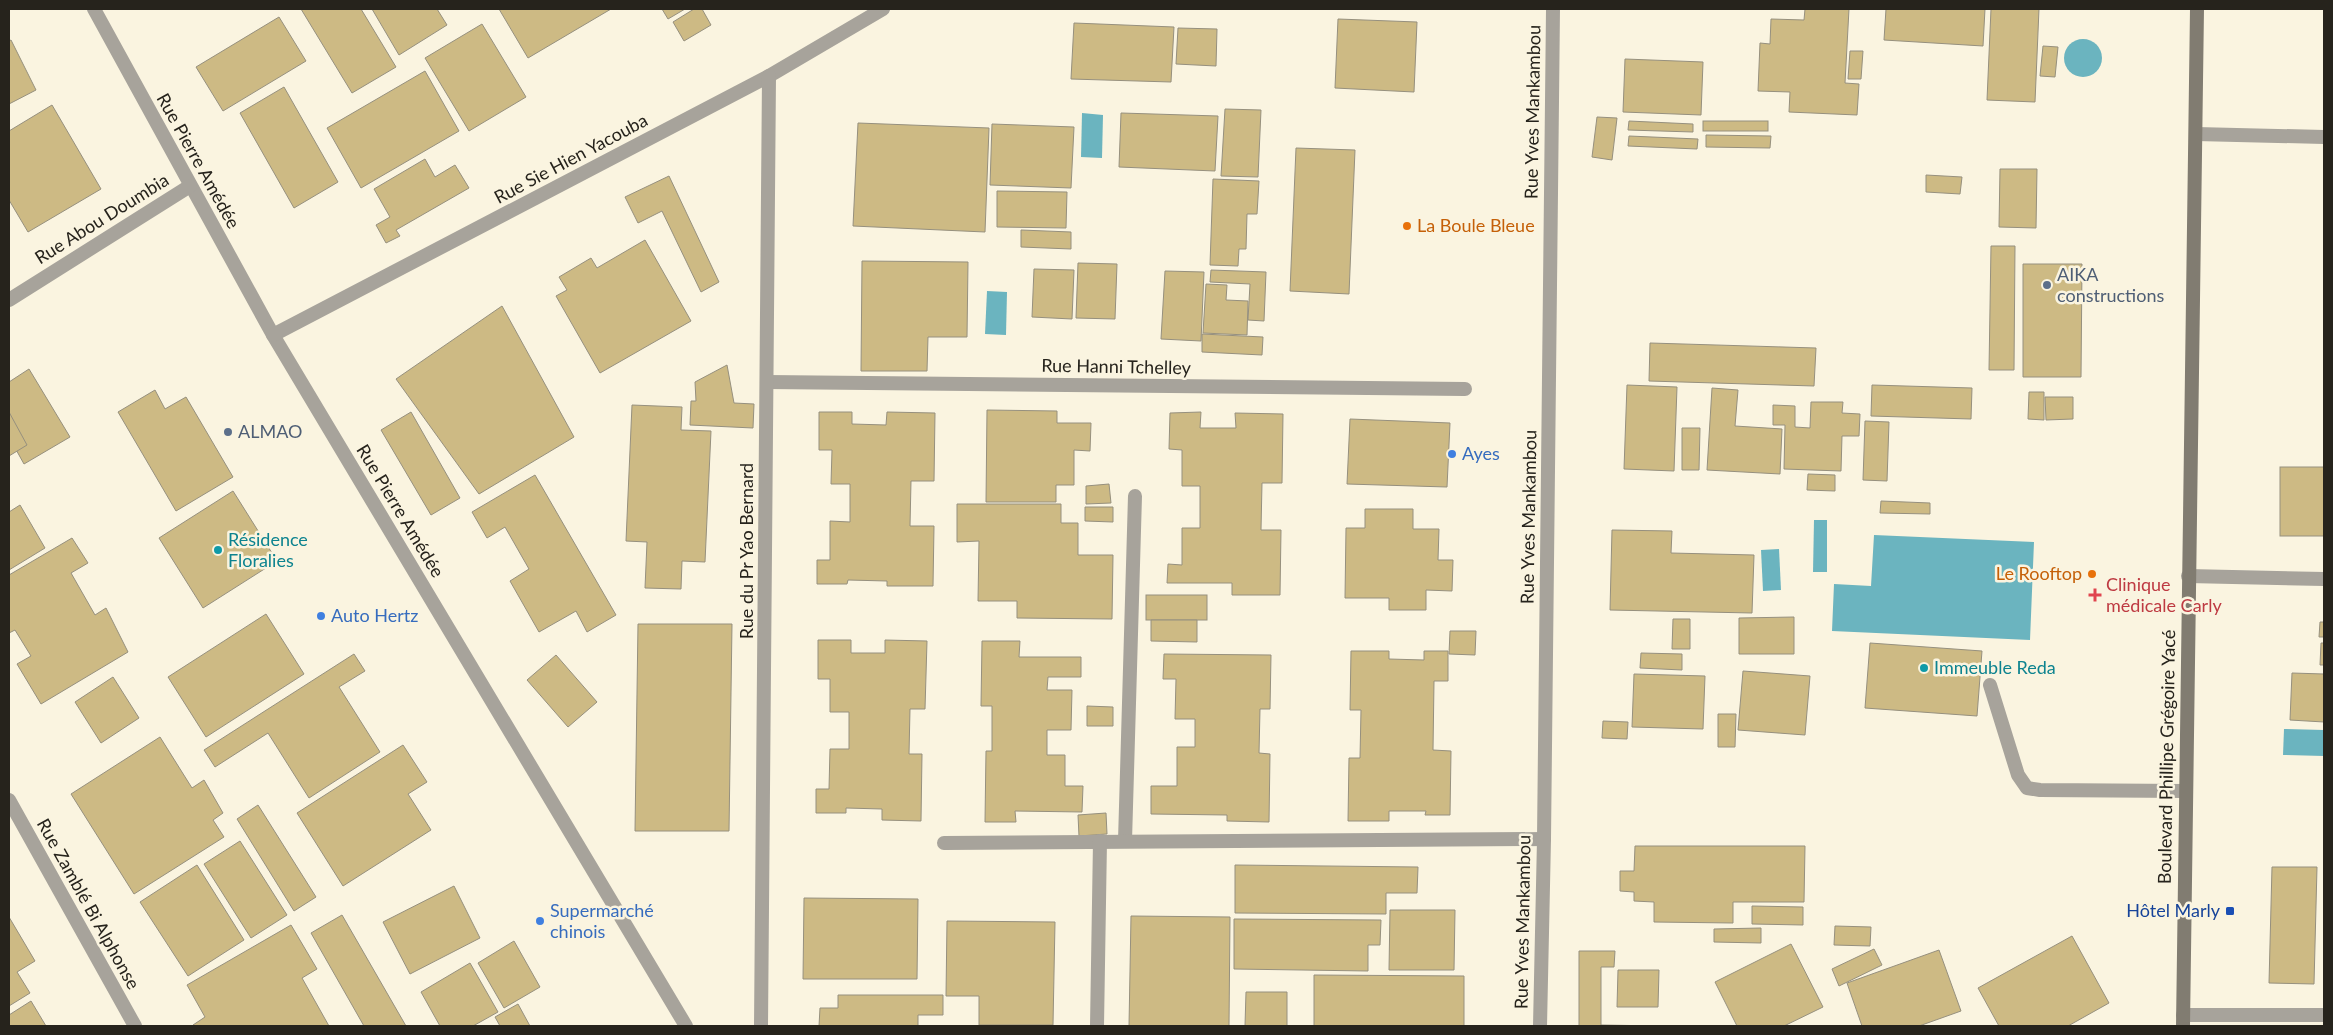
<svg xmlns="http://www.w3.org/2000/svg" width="2333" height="1035" font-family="Lato,sans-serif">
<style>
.water{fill:#6bb4bf}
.building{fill:#cdba84;stroke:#96907e}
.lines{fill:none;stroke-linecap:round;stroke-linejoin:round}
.service{stroke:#a7a39b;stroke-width:14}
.minor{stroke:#a7a39b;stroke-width:14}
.secondary{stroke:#817c71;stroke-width:14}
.food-dot{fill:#e8710a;stroke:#faf4e0;stroke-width:2}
.service-dot{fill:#5c6f8a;stroke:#faf4e0;stroke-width:2}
.shop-dot{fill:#3f7fe0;stroke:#faf4e0;stroke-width:2}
.culture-dot{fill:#0f9aa8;stroke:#faf4e0;stroke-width:2}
.health-dot{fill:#e0444e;stroke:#faf4e0;stroke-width:2}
.transit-dot{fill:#1a4fb4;stroke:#faf4e0;stroke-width:2}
.labels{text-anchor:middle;stroke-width:5;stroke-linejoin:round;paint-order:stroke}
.street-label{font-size:18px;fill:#26231c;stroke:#faf4e0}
.food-label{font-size:18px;fill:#c56008;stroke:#faf4e0;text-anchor:start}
.service-label{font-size:18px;fill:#4e5e75;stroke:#faf4e0;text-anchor:start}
.shop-label{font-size:18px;fill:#366cbe;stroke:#faf4e0;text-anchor:start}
.culture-label{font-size:18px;fill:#0d838f;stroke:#faf4e0;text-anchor:start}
.health-label{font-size:18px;fill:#be3a42;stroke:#faf4e0;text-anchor:start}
.transit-label{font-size:18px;fill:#164399;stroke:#faf4e0;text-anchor:end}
</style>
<rect width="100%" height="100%" fill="#faf4e0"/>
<g class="water">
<circle cx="2083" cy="58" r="19"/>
<polygon points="1082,113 1103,115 1102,158 1081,157"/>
<polygon points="987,291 1007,292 1006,335 985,334"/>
<polygon points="1814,520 1827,520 1827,572 1813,572"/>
<polygon points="1874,535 2034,542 2030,640 1832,631 1834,584 1871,586"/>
<polygon points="1779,549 1781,590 1763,591 1761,550"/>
<polygon points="2284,729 2324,730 2324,756 2283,755"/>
</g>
<g class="building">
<polygon points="301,9 361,9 396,67 352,93"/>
<polygon points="372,9 437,9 447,25 399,55"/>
<polygon points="499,9 611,9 528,58"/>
<polygon points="662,9 685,9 668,19"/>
<polygon points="694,9 702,9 711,25 684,41 673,22"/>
<polygon points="1805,9 1849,9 1845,83 1859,84 1857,115 1789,112 1790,92 1758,91 1760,43 1770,44 1771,19 1804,20"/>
<polygon points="1886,9 1985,9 1983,46 1884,40"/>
<polygon points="1991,9 2039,9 2035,102 1987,100"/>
<polygon points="279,17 306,61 223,111 196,67"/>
<polygon points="1338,19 1417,22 1414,92 1335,88"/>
<polygon points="1074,23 1174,27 1171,82 1071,79"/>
<polygon points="482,24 526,97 469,131 425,58"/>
<polygon points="1178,28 1217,29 1216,66 1176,64"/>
<polygon points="11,40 36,90 9,104 9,41"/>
<polygon points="2043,46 2058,47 2055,77 2040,76"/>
<polygon points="1850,51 1863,51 1861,79 1848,79"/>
<polygon points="1625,59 1703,62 1701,115 1623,112"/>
<polygon points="425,71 459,131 361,188 327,128"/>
<polygon points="284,87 338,182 294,208 240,113"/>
<polygon points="52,105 101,189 28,232 9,200 9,131"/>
<polygon points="1225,109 1261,110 1258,177 1221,176"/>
<polygon points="1121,113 1218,116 1215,171 1119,167"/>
<polygon points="1597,117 1617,118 1612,160 1592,157"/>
<polygon points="1629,121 1693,124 1693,132 1628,130"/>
<rect x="1703" y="121" width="65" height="10"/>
<polygon points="858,123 989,128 985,232 853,226"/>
<polygon points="992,124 1074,127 1071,188 990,185"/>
<polygon points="1706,135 1771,136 1770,148 1706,147"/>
<polygon points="1629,136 1698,139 1697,149 1628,146"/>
<polygon points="1296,148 1355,150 1349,294 1290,291"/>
<polygon points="425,159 435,177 455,165 469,188 396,230 400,236 386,243 376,225 390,217 374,189"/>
<polygon points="2000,169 2037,169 2036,228 1999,227"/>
<polygon points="1926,175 1962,177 1960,194 1926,192"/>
<polygon points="669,176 719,282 701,292 662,211 638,223 625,197"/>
<polygon points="1213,179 1259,181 1257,214 1247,214 1246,249 1239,249 1238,266 1210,265"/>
<polygon points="997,191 1067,192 1066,228 997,227"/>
<polygon points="1021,230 1071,232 1071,249 1021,247"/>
<polygon points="645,240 691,321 600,373 556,296 567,290 559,277 591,258 597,268"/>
<polygon points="1991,246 2015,246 2014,370 1989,370"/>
<polygon points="862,261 968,262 967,337 928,337 927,371 861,371"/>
<polygon points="1078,263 1117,264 1115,319 1076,318"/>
<polygon points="2023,264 2082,264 2081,377 2023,377"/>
<polygon points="1034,269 1074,270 1072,319 1032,317"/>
<polygon points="1211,270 1266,272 1264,321 1248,320 1250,284 1210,282"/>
<polygon points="1165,271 1204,272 1201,341 1161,339"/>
<polygon points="1206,284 1227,285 1226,300 1248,301 1247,335 1203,333"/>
<polygon points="502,306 574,437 479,494 396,379"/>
<polygon points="1202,334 1263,337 1262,355 1202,352"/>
<polygon points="1650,343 1816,348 1814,386 1649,381"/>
<polygon points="727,365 734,403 754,404 753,428 690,425 691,401 696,401 695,382"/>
<polygon points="29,369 70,437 24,464 9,437 9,382"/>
<polygon points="1627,385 1677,387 1674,471 1624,469"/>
<polygon points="1872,385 1972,388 1971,419 1871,416"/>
<polygon points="1712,388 1738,390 1735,426 1782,429 1780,474 1707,470"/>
<polygon points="155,390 165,409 186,397 233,477 176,511 118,412"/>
<polygon points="2029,392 2044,392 2044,420 2028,419"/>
<polygon points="2045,397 2073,397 2073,419 2046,420"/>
<polygon points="1811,402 1843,402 1842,413 1860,414 1859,436 1842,436 1841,471 1784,469 1785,425 1773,425 1773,405 1795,406 1795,427 1810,428"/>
<polygon points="632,405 682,407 681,430 711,431 705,562 682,561 681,589 645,588 647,542 626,541"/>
<polygon points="987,410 1057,411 1057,423 1091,423 1090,451 1074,450 1074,485 1056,485 1056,502 986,502"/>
<polygon points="9,412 27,445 9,456"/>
<polygon points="411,412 460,498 431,515 381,430"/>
<polygon points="819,412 852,412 852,424 886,425 887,412 935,413 934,481 911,481 910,526 934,526 933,586 887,586 887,581 848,580 847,584 817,584 817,560 830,560 830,521 850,522 850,484 831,484 832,450 819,450"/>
<polygon points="1201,412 1200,428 1236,428 1235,413 1283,414 1282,483 1262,483 1261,530 1281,530 1280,595 1232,595 1232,583 1167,583 1168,564 1182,565 1182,528 1200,528 1200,486 1182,486 1182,450 1169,449 1170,413"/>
<polygon points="1350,419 1450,423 1447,487 1347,484"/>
<polygon points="1865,421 1889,422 1887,481 1863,480"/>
<polygon points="1682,428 1700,428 1699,470 1682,470"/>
<rect x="2280" y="467" width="44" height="69"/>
<polygon points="1808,474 1835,475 1835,491 1807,490"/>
<polygon points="535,475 616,615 587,632 576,611 539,632 510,581 529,569 505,527 487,538 472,512"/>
<polygon points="1109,484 1111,503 1086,504 1086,486"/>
<polygon points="233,491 277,561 203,608 159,538"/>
<polygon points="1881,501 1930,503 1930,514 1880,513"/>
<polygon points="957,504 1061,504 1061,523 1078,523 1078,555 1113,555 1112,619 1017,618 1017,601 978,601 979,541 957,542"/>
<polygon points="20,505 45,548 9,570 9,512"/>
<polygon points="1085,507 1113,507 1113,522 1085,521"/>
<polygon points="1365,509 1413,509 1413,529 1439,529 1438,560 1453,560 1452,591 1426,590 1426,610 1389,610 1389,598 1345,598 1346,528 1365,528"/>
<polygon points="1612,530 1672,531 1671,553 1754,555 1752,613 1610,610"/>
<polygon points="72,538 88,563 71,573 95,615 106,608 128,652 41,704 17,664 31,656 15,630 9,633 9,575"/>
<rect x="1146" y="595" width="61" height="25"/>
<polygon points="266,614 304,674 206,737 168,677"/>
<polygon points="1794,617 1794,654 1739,654 1739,618"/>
<polygon points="1673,619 1690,619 1690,649 1672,649"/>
<polygon points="1151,620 1197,620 1197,642 1151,641"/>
<polygon points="2320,622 2324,622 2324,637 2319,637"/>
<polygon points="638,624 732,624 729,831 635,831"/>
<polygon points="1450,631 1476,631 1475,655 1449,654"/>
<polygon points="818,640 851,640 851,653 885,653 885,640 927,641 925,709 910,709 909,754 922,754 921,821 882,820 882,809 846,808 846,813 816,813 816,789 829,789 830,749 849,749 849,712 830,712 830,679 818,679"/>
<polygon points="982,641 1020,641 1019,657 1081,657 1081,677 1048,677 1047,690 1072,690 1071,730 1047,730 1047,755 1065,755 1065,786 1083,786 1082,812 1015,811 1016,822 985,822 986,751 992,751 992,706 981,706"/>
<polygon points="1870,643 1982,651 1977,716 1865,708"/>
<polygon points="2321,643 2324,643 2324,665 2320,665"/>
<polygon points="1351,651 1389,651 1389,659 1424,660 1424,651 1448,651 1448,681 1434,681 1433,750 1451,751 1450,815 1425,815 1426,811 1389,811 1389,821 1348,821 1349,758 1360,758 1361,710 1350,710"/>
<polygon points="1641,653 1682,654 1682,670 1640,668"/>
<polygon points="354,654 365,671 339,687 380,752 309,798 268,733 215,767 204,750"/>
<polygon points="1164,654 1271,655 1270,709 1260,709 1259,753 1270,754 1269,822 1227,821 1227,815 1151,814 1151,786 1177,786 1177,747 1195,747 1195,719 1175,719 1176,679 1163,679"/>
<polygon points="556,655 597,702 568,727 527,680"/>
<polygon points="1743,671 1810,676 1805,735 1738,730"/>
<polygon points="2292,673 2324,674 2324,722 2290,720"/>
<polygon points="1634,674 1705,676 1703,729 1632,727"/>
<polygon points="113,677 139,718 101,743 75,702"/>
<polygon points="1087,706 1113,707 1113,726 1087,726"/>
<polygon points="1718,714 1736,714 1735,747 1718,747"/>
<polygon points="1603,721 1628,722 1627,739 1602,738"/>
<polygon points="160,737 192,788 204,780 223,813 213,820 224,837 134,894 71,794"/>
<polygon points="403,745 427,782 408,794 431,830 343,886 297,813"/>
<polygon points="258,805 316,897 294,911 237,819"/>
<polygon points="1106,813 1107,834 1079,836 1078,815"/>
<polygon points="240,841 287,915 251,938 204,864"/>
<polygon points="1635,846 1805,846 1804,902 1733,902 1733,923 1654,922 1654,902 1634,901 1634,892 1620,891 1620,871 1634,871"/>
<polygon points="197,865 244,940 188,976 140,902"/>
<polygon points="1235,865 1418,867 1417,893 1386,893 1386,914 1235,913"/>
<polygon points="2272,867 2317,867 2314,984 2269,983"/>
<polygon points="454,886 480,938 410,974 383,922"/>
<polygon points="804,898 918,899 917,979 803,979"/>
<polygon points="1752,906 1803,907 1803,925 1752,924"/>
<polygon points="1390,910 1455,910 1454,970 1389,970"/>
<polygon points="342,915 406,1026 364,1026 311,933"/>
<polygon points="1131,916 1230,917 1229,1026 1129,1026"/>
<polygon points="9,917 35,961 17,972 30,993 9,1006"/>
<polygon points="1234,919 1381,920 1380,945 1368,945 1368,971 1234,969"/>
<polygon points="947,921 1055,922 1053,1025 979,1025 979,996 946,996"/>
<polygon points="291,925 317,969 302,978 329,1026 194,1026 193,1025 205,1017 187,985"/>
<polygon points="1835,926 1871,927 1870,946 1834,945"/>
<polygon points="1761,928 1761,943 1714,942 1714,929"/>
<polygon points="2072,936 2109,1003 2068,1026 1999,1026 1978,988"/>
<polygon points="514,941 540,987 504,1008 478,963"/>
<polygon points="1791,944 1823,1007 1784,1026 1737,1026 1715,982"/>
<polygon points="1874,949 1882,965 1839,986 1832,969"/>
<polygon points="1939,950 1961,1011 1919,1026 1862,1026 1847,983"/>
<polygon points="1579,951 1615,951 1614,967 1601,967 1601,1025 1660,1026 1579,1026"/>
<polygon points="470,963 498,1012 473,1026 440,1026 421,992"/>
<polygon points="1618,970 1659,970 1658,1007 1617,1007"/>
<polygon points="1314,975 1464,976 1464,1026 1314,1026"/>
<polygon points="1246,992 1287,992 1287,1026 1245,1026"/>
<polygon points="838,995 943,995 943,1015 918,1015 918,1026 819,1026 820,1008 838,1008"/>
<polygon points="31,1001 46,1026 9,1026 9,1015"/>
<polygon points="518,1004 530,1026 500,1026 495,1017"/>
</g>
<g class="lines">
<polyline class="service" points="1990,685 2018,775 2027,788 2040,790 2185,791"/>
<g class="minor">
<polyline points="94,9 273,335 686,1026"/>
<polyline points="2196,134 2324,137"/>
<polyline points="9,300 190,186"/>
<polyline points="273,335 769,76 883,9"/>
<polyline points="767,382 1465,389"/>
<polyline points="2188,576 2324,579"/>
<polyline points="9,800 135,1026"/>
<polyline points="1125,841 1135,496"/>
<polyline points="944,843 1544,839"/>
<polyline points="2183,1015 2324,1015"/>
<polyline points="761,1026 769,76"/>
<polyline points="1097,1026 1100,841"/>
<polyline points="1540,1026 1544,839 1553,9"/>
</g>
<polyline class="secondary" points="2183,1026 2197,9"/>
</g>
<g class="food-dot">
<circle cx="1407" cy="226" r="5"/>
<circle cx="2092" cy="574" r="5"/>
</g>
<g class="service-dot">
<circle cx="2047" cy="285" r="5"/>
<circle cx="228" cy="432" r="5"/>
</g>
<g class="shop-dot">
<circle cx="1452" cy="454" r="5"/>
<circle cx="321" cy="616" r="5"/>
<circle cx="540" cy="921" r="5"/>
</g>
<g class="culture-dot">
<circle cx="218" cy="550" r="5"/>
<circle cx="1924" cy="668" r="5"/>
</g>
<path class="health-dot" d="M2092.5 587.5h5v5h5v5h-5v5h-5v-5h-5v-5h5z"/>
<rect class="transit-dot" x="2225" y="906" width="10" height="10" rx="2.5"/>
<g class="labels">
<g class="street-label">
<text transform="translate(1533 112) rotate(-89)" y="6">Rue Yves Mankambou</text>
<text transform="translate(571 159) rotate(-28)" y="6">Rue Sie Hien Yacouba</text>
<text transform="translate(198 161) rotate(61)" y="6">Rue Pierre Amédée</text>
<text transform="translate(102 219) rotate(-32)" y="6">Rue Abou Doumbia</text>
<text transform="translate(1116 367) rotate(1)" y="6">Rue Hanni Tchelley</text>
<text transform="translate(400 511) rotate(59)" y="6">Rue Pierre Amédée</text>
<text transform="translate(1529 517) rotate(-89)" y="6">Rue Yves Mankambou</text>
<text transform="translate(747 551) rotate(-90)" y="6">Rue du Pr Yao Bernard</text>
<text transform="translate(2167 757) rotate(-89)" y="6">Boulevard Phillipe Grégoire Yacé</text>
<text transform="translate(88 904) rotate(61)" y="6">Rue Zamblé Bi Alphonse</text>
<text transform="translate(1523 922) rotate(-89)" y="6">Rue Yves Mankambou</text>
</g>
<g class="food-label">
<text x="1417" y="232">La Boule Bleue</text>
<text x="2082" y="580" text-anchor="end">Le Rooftop</text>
</g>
<g class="service-label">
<text x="2057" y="281">AIKA<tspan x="2057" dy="21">constructions</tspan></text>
<text x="238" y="438">ALMAO</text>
</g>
<g class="shop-label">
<text x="1462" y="460">Ayes</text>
<text x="331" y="622">Auto Hertz</text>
<text x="550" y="917">Supermarché<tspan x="550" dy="21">chinois</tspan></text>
</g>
<g class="culture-label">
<text x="228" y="546">Résidence<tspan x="228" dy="21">Floralies</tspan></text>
<text x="1934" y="674">Immeuble Reda</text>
</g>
<g class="health-label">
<text x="2106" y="591">Clinique<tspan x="2106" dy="21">médicale Carly</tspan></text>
</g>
<g class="transit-label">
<text x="2220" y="917">Hôtel Marly</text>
</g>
</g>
<rect width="2333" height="1035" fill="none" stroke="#26231c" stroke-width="20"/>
</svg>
